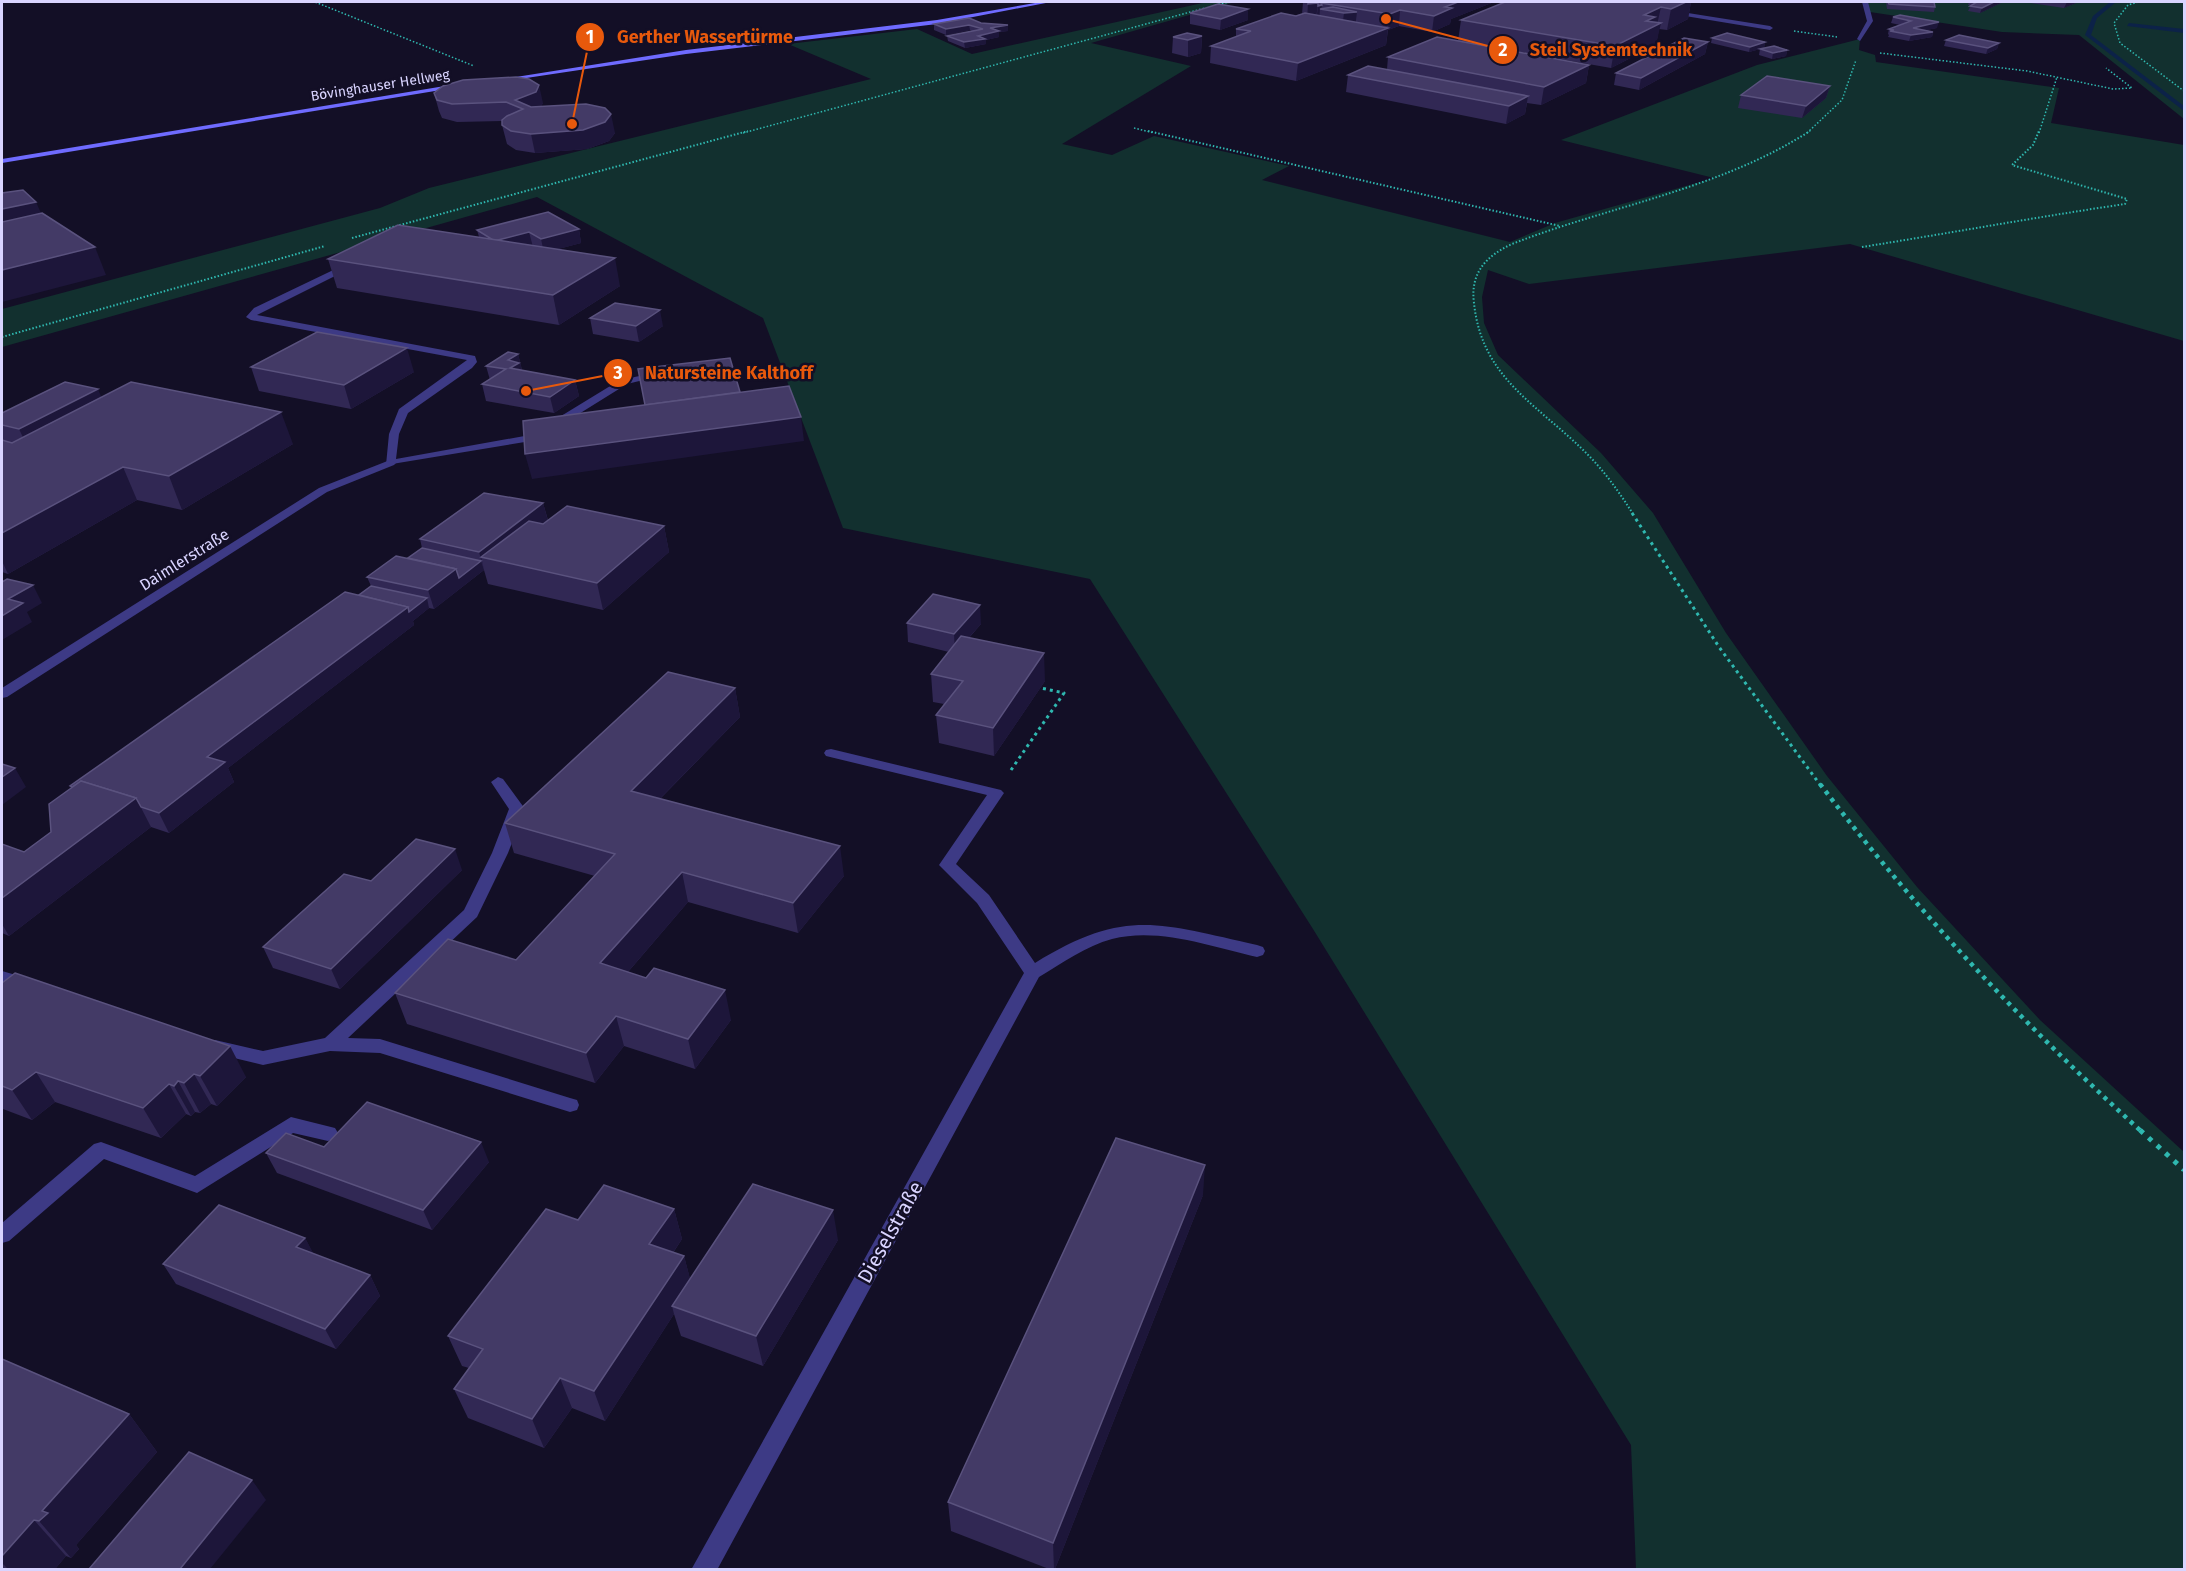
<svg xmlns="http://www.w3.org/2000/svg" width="2186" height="1571" font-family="'Fira Sans',sans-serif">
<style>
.green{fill:#12302f}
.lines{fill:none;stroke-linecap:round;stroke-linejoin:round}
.stream{fill:#0c2248;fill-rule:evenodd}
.path-far4{stroke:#2fb8b0;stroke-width:1.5;stroke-dasharray:1.5 2;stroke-linecap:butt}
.path-far3{stroke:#2fb8b0;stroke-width:2;stroke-dasharray:1.5 2;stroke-linecap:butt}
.path-far2{stroke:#2fb8b0;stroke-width:3;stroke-dasharray:3 4;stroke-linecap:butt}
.path-far1{stroke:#2fb8b0;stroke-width:4.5;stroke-dasharray:4 5;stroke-linecap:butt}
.path{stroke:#2fb8b0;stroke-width:5;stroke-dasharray:4.5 7;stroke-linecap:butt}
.lane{fill:#3d3a85;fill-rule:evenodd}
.street{fill:#3d3a85;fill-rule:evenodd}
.secondary{fill:#6f6bff;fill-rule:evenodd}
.wall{fill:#312854}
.shaded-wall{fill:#1d163a}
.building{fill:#433a66;stroke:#5a527e;stroke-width:1.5}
.labels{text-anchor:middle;stroke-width:5;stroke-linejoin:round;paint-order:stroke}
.far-street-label{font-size:14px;fill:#d9d4ff;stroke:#130f26}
.street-label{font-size:16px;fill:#d9d4ff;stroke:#130f26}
.near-street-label{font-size:20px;fill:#d9d4ff;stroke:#130f26}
.leader{fill:none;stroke:#e8590c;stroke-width:2}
.callout-dot{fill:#e8590c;stroke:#130f26;stroke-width:2}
.mark-label{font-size:18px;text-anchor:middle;font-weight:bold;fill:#fff}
.callout-label{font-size:18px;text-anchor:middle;font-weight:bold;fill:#e8590c;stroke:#130f26;stroke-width:5;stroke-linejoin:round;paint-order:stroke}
</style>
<rect width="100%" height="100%" fill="#130f26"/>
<g class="green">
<polygon points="1207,2 1235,2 1091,43 1191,66 1062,144 1112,155 1154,136 1289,166 1262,180 1510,242 1555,223 1714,178 1561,140 1757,65 1860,39 1859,50 1875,55 1876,62 2059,88 2051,123 2184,145 2184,341 1850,244 1529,284 1488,270 1482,297 1484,323 1498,355 1601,453 1653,513 1726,633 1827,776 1917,887 2040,1020 2184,1152 2184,1569 1636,1569 1631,1445 1313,929 1090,579 843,528 763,318 537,197 2,347 2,309 380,208 429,188 871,79 788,44 917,29 972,54"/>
<polygon points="1865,2 2184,2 2184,119 2079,35 2002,32 1870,12"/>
</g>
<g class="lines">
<g class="stream">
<polygon points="2110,2 2116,2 2097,18 2091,35 2184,106 2184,111 2085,35 2093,16"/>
<polygon points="2129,23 2184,29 2184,33 2127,26"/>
</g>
<g class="path-far4">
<polyline points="318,2 315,2 474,66"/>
<polyline points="2138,2 2128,5 2114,23 2120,43 2184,91"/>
<polyline points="1215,5 1229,2"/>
<polyline points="1794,31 1837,37"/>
<polyline points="1880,53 2027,71 2113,89 2132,88 2106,68"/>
<polyline points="1134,128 1154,133"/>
<polyline points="743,133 1205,8"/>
<polyline points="1807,133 1842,100 1856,60"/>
<polyline points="2039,133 2057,77"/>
</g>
<g class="path-far3">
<polyline points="1148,131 1560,226"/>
<polyline points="352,238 748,131"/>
<path d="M1862,247C1950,233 2037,217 2125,204L2127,199L2012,165L2033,145L2039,131"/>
<polyline points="2,337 325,246"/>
<path d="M1633,514C1621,495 1608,476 1592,459C1543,407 1482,382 1474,303C1470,273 1486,256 1512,244C1612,205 1718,190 1810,131"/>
</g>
<g class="path-far2">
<polyline points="1632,513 1719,647 1821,786"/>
<polyline points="1011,770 1064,693 1041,688"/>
</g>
<path class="path-far1" d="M1820,784C1919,914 2021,1022 2142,1132"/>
<polyline class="path" points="2140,1130 2184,1170"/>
<g class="lane">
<polygon points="350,262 353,263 353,267 257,315 475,356 477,362 472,368 408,413 399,434 396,459 530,435 620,380 659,372 664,375 627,384 537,440 386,465 389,434 399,409 467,360 251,320 246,317 254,308"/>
<path d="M831,749L1001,790L1004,793L956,864L989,895L1035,963C1126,907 1160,924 1257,945L1263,947L1265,951L1263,955L1257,957C1212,947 1159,927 1112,939C1086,946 1062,963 1039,977L717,1570H691L1024,973L977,903L939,865L987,795L826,756L824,753L826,750Z"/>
<polygon points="498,777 503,779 525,809 508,853 477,917 348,1038 380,1039 570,1098 577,1100 579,1105 577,1110 570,1112 380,1053 330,1051 263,1065 209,1052 206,1047 209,1042 215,1040 263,1051 325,1038 464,910 492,853 509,809 491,782"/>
<polygon points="2,971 33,980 36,984 33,988 27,990 2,983"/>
<polygon points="291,1117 335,1128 338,1133 335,1138 328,1141 293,1133 197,1193 104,1159 9,1241 2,1243 2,1223 94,1144 101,1142 195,1176"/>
</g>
<g class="street">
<polygon points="1862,2 1868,2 1873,21 1860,41 1857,39 1867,21"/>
<polygon points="1669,10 1770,26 1773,28 1770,30 1667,13"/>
<polygon points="390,460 396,463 394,465 327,492 7,697 2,698 2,688 319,488"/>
</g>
<g class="secondary">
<polygon points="1041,2 1051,2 937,24 686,54 493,83 490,81 686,50 937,20"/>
<polygon points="457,84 459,87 2,163 2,159"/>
</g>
</g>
<g class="wall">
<polygon points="1303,2 1308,2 1308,11 1308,2 1494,2 1451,19 1450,24 1432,32 1399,26 1388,30 1386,45 1296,81 1210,63 1211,46 1236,37 1236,29 1302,14"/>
<polygon points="1691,2 1688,19 1667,30 1659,29 1656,45 1611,68 1458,41 1461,20"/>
<polygon points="1886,2 1928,2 1935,7 1934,12 1887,9"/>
<polygon points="1969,2 2003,2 1980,13 1968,11 1971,5 1968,5"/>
<polygon points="2024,2 2077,2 2076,3 2064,8"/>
<polygon points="1190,13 1248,20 1220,30 1190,24"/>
<polygon points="1900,15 1937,28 1926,30 1933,32 1932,37 1909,41 1888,37 1889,35 1888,34 1889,29 1900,25 1891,23 1893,17"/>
<polygon points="981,23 1008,25 1008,31 999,32 999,37 986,40 986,44 965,48 948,41 947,36 972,31 970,30 946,35 934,30 934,24"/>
<polygon points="1202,36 1201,53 1188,57 1172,53 1173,37"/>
<polygon points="1712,38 1765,42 1764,48 1749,52 1711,43"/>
<polygon points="1946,40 1999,43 1997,49 1986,54 1944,46"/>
<polygon points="1708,42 1705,54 1639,90 1614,85 1616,73"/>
<polygon points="1760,49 1787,50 1786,56 1772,59 1759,55"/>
<polygon points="1388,57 1589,65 1586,83 1541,105 1527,103 1525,114 1506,124 1346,92 1348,75 1387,69"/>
<polygon points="1830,86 1826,98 1802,118 1738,108 1741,95"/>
<polygon points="434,93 543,103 541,106 615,133 609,141 587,149 535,153 516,150 507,144 502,125 502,121 457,122 442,118 439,111"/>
<polygon points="579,229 581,243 558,249 620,286 559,325 337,288 328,259 479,237 477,230"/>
<polygon points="590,318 663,326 639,342 593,334"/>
<polygon points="518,354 522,370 575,380 579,396 554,413 486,401 482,384 490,380 486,366"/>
<polygon points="251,367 414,372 351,409 259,391"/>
<polygon points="102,397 293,444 182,510 137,500 8,574 2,572 2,413"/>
<polygon points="543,503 548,520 664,526 669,552 603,610 488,584 484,570 434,609 429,608 413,621 414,625 228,768 234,782 169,833 151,827 9,936 2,933 2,844 24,852 51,832 71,788 70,786 359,595 371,586 367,577 408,558 422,548 420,539"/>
<polygon points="907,623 981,624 969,638 1045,681 994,756 939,743 936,715 944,704 933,702 931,674 949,652 908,642"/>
<polygon points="735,688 740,717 660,799 844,876 798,933 688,902 628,972 731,1020 695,1069 624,1046 595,1083 407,1024 395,993 516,960 595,876 514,853 505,823"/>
<polygon points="462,870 340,989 273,968 263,947 371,881"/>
<polygon points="2,983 246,1077 217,1106 211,1104 200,1113 195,1112 191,1116 186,1114 161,1138 55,1102 32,1120 3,1109 2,1110"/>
<polygon points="324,1147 489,1162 432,1230 277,1173 266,1153"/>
<polygon points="1203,1195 1055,1569 1049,1569 951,1531 948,1502"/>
<polygon points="674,1209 682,1239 673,1253 684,1256 690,1279 838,1240 763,1366 681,1336 674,1314 605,1421 572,1408 544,1448 468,1418 454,1389 469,1368 462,1366 448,1336 578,1220"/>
<polygon points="305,1238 313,1254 370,1275 380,1296 336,1349 176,1284 163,1264"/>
<polygon points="2,1359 129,1414 157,1452 76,1545 79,1549 71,1558 66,1556 55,1569 2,1569"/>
</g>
<g class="shaded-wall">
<polygon points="1458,2 1494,2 1451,19 1450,24 1432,32 1434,16 1445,7"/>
<polygon points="1686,2 1691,2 1688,19 1667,30 1671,9"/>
<polygon points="1994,2 2003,2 1980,13 1982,8"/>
<polygon points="2067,2 2077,2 2076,3 2064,8"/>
<polygon points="1318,3 1316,19 1307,20 1308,4"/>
<polygon points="1322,5 1321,9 1320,9 1319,21 1316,22 1318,6"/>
<polygon points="1661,7 1657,25 1661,23 1656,45 1611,68 1615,46 1644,15"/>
<polygon points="1248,9 1248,20 1220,30 1221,19"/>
<polygon points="1400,10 1399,26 1388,30 1390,14"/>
<polygon points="1357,12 1355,28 1342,29 1344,13"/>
<polygon points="1939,22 1937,28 1911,33 1913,28"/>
<polygon points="969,25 970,30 946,35 946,29"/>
<polygon points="1008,25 1008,31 999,32 999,37 986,40 986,44 965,48 964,42 990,28"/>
<polygon points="1388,28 1386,45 1296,81 1298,63"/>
<polygon points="1933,32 1932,37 1909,41 1911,35"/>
<polygon points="1202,36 1201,53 1188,57 1188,40"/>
<polygon points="1708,42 1705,54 1639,90 1641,78"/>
<polygon points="1765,42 1764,48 1749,52 1750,47"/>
<polygon points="1999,43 1997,49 1986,54 1988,48"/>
<polygon points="1787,50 1786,56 1772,59 1773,53"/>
<polygon points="1589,65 1586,83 1541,105 1544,87"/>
<polygon points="539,85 543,103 540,110 523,109 515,100"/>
<polygon points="1830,86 1826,98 1802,118 1806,106"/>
<polygon points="1528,96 1525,114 1506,124 1509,106"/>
<polygon points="611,114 615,133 609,141 587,149 535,153 531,134"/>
<polygon points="36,202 45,222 2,232 2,209"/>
<polygon points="579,229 581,243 544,253 541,239"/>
<polygon points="529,232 533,247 496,241"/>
<polygon points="95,247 106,275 2,302 2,270"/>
<polygon points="615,258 620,286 559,325 553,295"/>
<polygon points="660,310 663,326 639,342 636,326"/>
<polygon points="407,348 414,372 351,409 344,385"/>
<polygon points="518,354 522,370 514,384 508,360"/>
<polygon points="575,380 579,396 554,413 550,397"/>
<polygon points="98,389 105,406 27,446 19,429"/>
<polygon points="281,412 293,444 182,510 169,476"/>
<polygon points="801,417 804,441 532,479 525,454"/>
<polygon points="123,467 137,500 8,574 2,561 2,533"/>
<polygon points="543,503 548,521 481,557 484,570 479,552"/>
<polygon points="664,526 669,552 603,610 597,583"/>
<polygon points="481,561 484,570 434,609 428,590 456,569"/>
<polygon points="33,585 42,603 27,612 32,622 2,640 2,616 8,599"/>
<polygon points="427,598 429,608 413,621 414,625 228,768 234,782 169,833 159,813 207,757 408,607"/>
<polygon points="980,605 981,624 955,653 954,634"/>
<polygon points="1044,653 1045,681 994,756 993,728"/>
<polygon points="735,688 740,717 638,821 631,791"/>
<polygon points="15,768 26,787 2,805 2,777"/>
<polygon points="136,798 151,827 9,936 2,924 2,898"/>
<polygon points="840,846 844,876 798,933 793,903"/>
<polygon points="455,849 462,870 340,989 331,969"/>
<polygon points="682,872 688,902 609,994 600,963"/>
<polygon points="725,990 731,1020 695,1069 688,1039"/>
<polygon points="616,1016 624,1046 595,1083 586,1053"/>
<polygon points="230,1046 246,1077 217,1106 200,1076"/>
<polygon points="36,1072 55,1102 32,1120 12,1090"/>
<polygon points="194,1074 211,1104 200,1113 184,1083"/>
<polygon points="178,1081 195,1112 191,1116 174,1086"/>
<polygon points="169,1084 186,1114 161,1138 143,1108"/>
<polygon points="481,1142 489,1162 432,1230 423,1210"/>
<polygon points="1205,1165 1203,1195 1055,1569 1054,1569 1053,1543"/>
<polygon points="674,1209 682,1239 658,1275 649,1244"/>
<polygon points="833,1210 838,1240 763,1366 756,1336"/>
<polygon points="305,1238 316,1258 296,1247"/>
<polygon points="684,1256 692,1286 672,1306 674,1314 605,1421 594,1391"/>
<polygon points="370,1275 380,1296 336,1349 325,1329"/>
<polygon points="560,1378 572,1408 544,1448 532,1419"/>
<polygon points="129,1414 157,1452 76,1545 79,1549 71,1558 39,1521 42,1511"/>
<polygon points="252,1480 266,1500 210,1569 180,1569"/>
<polygon points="34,1520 66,1556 55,1569 8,1569 2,1563 2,1556"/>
</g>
<g class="building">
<polygon points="1308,2 1458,2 1445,7 1452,8 1434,16 1400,10 1390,14 1321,3 1322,5 1318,6 1318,3 1308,4"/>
<polygon points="1505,2 1686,2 1671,9 1661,7 1644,15 1655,17 1646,21 1661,23 1615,46 1461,20"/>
<polygon points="1888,2 1934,2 1935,7 1889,4"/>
<polygon points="1977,2 1994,2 1982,8 1970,6"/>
<polygon points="1218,4 1248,9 1221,19 1190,13"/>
<polygon points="1333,7 1357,12 1344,13 1320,9"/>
<polygon points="1281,13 1296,16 1305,13 1388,28 1298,63 1211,46 1251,31 1236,29"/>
<polygon points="1900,15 1939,22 1913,28 1933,32 1911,35 1890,31 1894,30 1889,29 1911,21 1893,17"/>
<polygon points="969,18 981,23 1008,25 990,28 999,31 978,36 985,39 964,42 947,36 983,29 969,25 946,29 934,24"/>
<polygon points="1187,33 1202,36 1188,40 1173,37"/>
<polygon points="1727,33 1765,42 1750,47 1712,38"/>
<polygon points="1959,35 1999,43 1988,48 1946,40"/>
<polygon points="1437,37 1589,65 1544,87 1388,57"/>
<polygon points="1684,38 1708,42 1641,78 1616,73"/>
<polygon points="1774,46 1787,50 1773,53 1760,49"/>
<polygon points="1368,66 1528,96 1509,106 1348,75"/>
<polygon points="1767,76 1830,86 1806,106 1741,95"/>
<polygon points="516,77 529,79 539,85 536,92 515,100 531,107 586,104 605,108 611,114 605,122 583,130 531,134 511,131 502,125 502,120 507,116 523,109 506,102 452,104 437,100 434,93 443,86 463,80"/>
<polygon points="23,190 36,202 2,209 2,193"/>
<polygon points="548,212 579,229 541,239 529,232 498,240 493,240 477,230"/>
<polygon points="42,213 95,247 2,270 2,222"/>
<polygon points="398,225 615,258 553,295 328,259"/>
<polygon points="615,303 660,310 636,326 590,318"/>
<polygon points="317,332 407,348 344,385 251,367"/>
<polygon points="508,352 518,354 508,360 519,363 510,368 575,380 550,397 482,384 506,369 486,366"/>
<polygon points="730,358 740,392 645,405 638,369"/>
<polygon points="65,382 98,389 19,429 2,425 2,413"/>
<polygon points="131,382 281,412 169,476 123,467 2,533 2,440 12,443"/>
<polygon points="789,386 801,417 525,454 523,421"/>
<polygon points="484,493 543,503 479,552 420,539"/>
<polygon points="567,506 664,526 597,583 481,557 529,521 543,524"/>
<polygon points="422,548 481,561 459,578 456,569 408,558"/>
<polygon points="396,556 456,569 428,590 367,577"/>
<polygon points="7,579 33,585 8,599 23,603 2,616 2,582"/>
<polygon points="371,586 427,598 409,612 408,607 359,595"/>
<polygon points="345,592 408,607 207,757 225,762 159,813 141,807 136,798 81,781 72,787 70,786"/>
<polygon points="933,594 980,605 954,634 907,623"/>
<polygon points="961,636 1044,653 993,728 936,715 963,681 931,674"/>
<polygon points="668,672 735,688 631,791 840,846 793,903 682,872 600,963 646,978 654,968 725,990 688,1039 616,1016 586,1053 395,993 448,939 516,960 615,854 505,823"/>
<polygon points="2,764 15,768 2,777"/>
<polygon points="81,781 136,798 2,898 2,844 24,852 51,832 49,804"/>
<polygon points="416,839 455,849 331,969 263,947 344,874 371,881"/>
<polygon points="15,973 230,1046 200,1076 194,1074 184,1083 178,1081 174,1086 169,1084 143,1108 36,1072 12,1090 2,1086 2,983"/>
<polygon points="367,1102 481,1142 423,1210 266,1153 286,1133 324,1147"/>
<polygon points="1116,1138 1205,1165 1053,1543 948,1502"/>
<polygon points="753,1184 833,1210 756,1336 672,1306"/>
<polygon points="604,1185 674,1209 649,1244 684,1256 594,1391 560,1378 532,1419 454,1389 483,1349 448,1336 546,1209 578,1220"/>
<polygon points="219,1205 305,1238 296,1247 370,1275 325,1329 163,1264"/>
<polygon points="2,1359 129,1414 42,1511 48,1513 39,1521 34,1520 2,1556"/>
<polygon points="189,1452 252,1480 180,1569 89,1569"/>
</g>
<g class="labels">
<g class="far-street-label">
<text transform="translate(380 85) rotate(-9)" y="5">Bövinghauser Hellweg</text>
</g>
<g class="street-label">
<text transform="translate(184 559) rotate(-32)" y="6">Daimlerstraße</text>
</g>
<g class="near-street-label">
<text transform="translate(890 1232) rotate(-61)" y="7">Dieselstraße</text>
</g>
</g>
<path class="leader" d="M572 124L590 37M1386 19L1503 50M526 391L618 373"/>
<g class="callout-dot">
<circle cx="572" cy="124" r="6"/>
<circle cx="1386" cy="19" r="6"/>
<circle cx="526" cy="391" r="6"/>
<circle cx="590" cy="37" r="15"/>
<circle cx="1503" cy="50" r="15"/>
<circle cx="618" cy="373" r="15"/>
</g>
<g class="mark-label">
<text x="590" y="43">1</text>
<text x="1503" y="56">2</text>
<text x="618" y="379">3</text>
</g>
<g class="callout-label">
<text x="705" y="43">Gerther Wassertürme</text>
<text x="1611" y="56">Steil Systemtechnik</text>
<text x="729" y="379">Natursteine Kalthoff</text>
</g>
<rect width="2186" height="1571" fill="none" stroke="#d9d4ff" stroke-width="6"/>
</svg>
